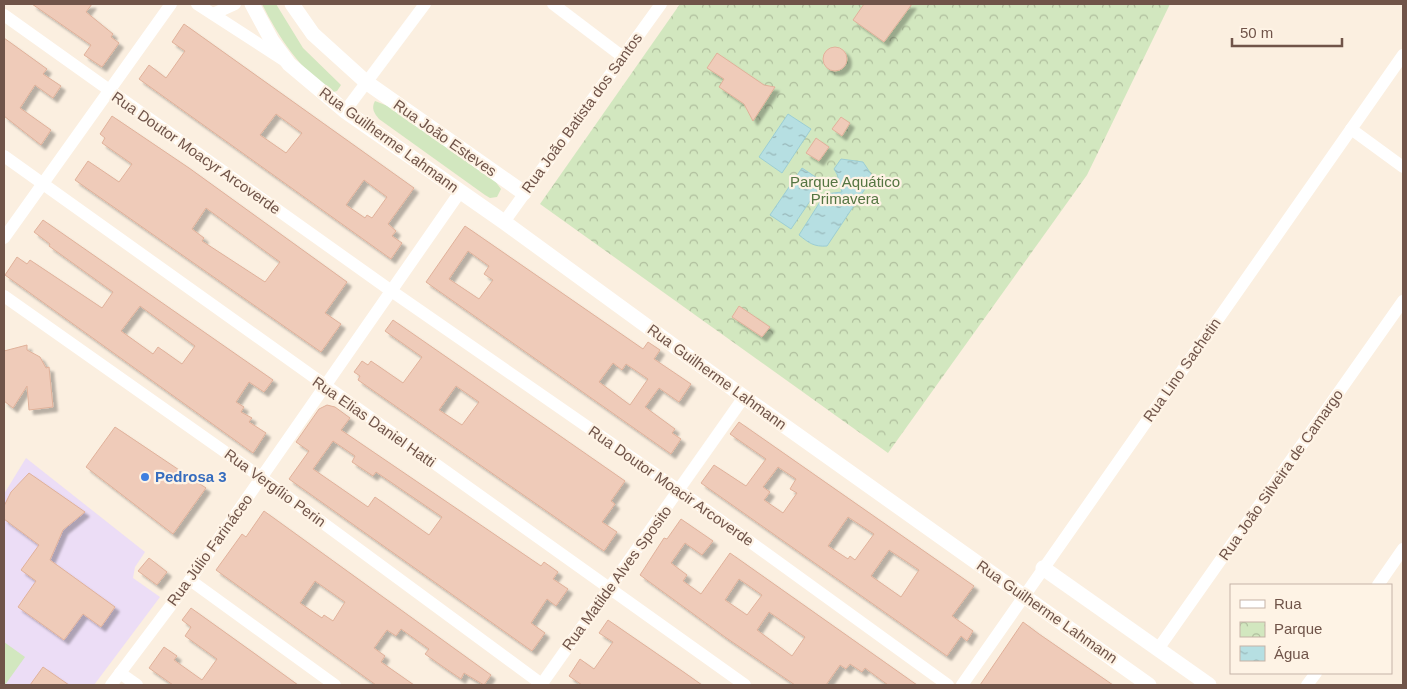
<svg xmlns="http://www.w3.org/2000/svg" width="1407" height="689" font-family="Helvetica,sans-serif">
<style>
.education{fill:#ecddf6}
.grass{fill:#d2e7bf}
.park{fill:url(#park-crowns)}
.water{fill:url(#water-ripples);stroke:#9cced4}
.building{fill:#efcbb9;stroke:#e0b19a;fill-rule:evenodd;filter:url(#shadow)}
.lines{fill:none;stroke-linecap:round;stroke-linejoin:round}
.minor{stroke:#fff;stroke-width:12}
.tertiary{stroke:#fff;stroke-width:15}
.shop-dot{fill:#3f7fe0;stroke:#fef3e5;stroke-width:2}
.labels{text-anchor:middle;stroke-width:4.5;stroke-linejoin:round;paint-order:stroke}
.street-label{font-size:15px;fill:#705449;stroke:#fef3e5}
.park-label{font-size:15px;fill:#547542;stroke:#fef3e5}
.shop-label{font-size:15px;font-weight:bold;fill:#366cbe;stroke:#fef3e5;text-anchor:start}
</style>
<defs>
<pattern id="park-crowns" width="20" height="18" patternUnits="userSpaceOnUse" patternTransform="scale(1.25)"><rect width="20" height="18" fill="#d2e7bf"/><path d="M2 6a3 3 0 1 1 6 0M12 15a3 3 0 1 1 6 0" fill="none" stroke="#afbe9d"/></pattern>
<pattern id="water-ripples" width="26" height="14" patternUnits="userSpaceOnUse" patternTransform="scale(1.25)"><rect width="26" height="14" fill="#b6dfe2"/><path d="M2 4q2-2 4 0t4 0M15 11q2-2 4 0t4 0" fill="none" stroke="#98b7b9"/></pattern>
<filter id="shadow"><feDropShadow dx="4.5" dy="4.5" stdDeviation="1" flood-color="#0004"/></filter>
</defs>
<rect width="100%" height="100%" fill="#fbefe0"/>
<polygon class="education" points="26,458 145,552 135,567 133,578 160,597 94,685 4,685 4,494"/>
<g class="grass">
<path d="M262,4H276L303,48L341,85L337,91L333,92C300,70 279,38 262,4Z"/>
<path d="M375,101L393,108L495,181L501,189L497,197L490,198L485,195L379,119C374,113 371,108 375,101Z"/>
<polygon points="4,642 25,657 5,685 4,685"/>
</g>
<polygon class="park" points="680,4 1170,4 1087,175 888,453 540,204"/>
<g class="water">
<polygon points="788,114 811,129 782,173 759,157"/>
<path d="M841,159L863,162L873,177L827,246C814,247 809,243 799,235L825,194L842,192L837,174L834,169Z"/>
<polygon points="802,168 823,182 791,229 770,215"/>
</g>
<g class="building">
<polygon points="32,4 92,4 86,12 113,34 111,37 119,43 102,67 84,55 91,45"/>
<polygon points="864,4 912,4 884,42 853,20"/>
<path d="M184,24L414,188L388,224L396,231L392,236L402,243L391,259L139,79L149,65L166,78L185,51L172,42ZM276,114L302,133L286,153L260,135ZM364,180L387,197L372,218L367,215L365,218L346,205Z"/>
<polygon points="4,38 47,69 43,74 61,86 53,98 35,85 20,108 51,130 41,145 4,116"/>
<circle cx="835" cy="59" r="12"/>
<polygon points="717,53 764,85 775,87 753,121 744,104 719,87 724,79 707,68"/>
<path d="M112,116L189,168L347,282L325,313L341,324L321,352L75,180L88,161L119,182L132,164L102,143L105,138L100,134ZM206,208L280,262L265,282L202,241L204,238L192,229Z"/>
<polygon points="841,117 850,123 842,136 832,129"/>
<polygon points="816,138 829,147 819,161 806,153"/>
<path d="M43,220L273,380L264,392L249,382L236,402L244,407L241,412L252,418L249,422L266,433L253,453L5,275L17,257L27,264L30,260L102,308L113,292L49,246L50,244L34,232ZM140,306L195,346L182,364L158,347L153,354L121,331Z"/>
<path d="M465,226L643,349L648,342L660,350L654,359L691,384L679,402L659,388L645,407L675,429L672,433L681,439L671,454L426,282ZM468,251L489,266L484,274L493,280L479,299L449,279ZM613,363L622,370L626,364L648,379L630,405L599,382Z"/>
<polygon points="739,306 770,327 762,337 732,317"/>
<path d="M393,320L625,481L611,501L615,504L602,522L617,532L604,551L358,380L360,376L354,372L362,361L368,365L371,361L403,383L422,357L385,331ZM456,386L479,402L462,425L439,410Z"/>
<polygon points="27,345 27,350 40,357 46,368 49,367 53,407 29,410 27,386 13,408 4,401 4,351"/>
<path d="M327,405L335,407L350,418L341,430L541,566L544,562L558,572L553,579L568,589L556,606L547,599L531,623L545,633L532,651L289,479L309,451L296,442L319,409ZM333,441L355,456L352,462L373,476L376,472L442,517L429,535L375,497L368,507L313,469Z"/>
<path d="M739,422L974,586L952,616L973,631L967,641L961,636L947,656L701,483L714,465L746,486L766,459L730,434ZM778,467L796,479L790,489L797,493L783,513L764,500L770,492L763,487ZM848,517L874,534L855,560L850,556L848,559L828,546ZM889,550L919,570L901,597L871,576Z"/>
<polygon points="115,427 206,488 173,534 86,467"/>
<polygon points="29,473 85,512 63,530 50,560 115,607 101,627 83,614 64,640 18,607 36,581 21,570 39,545 4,519 4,506 11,492"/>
<path d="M264,511L491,675L484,685L464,673L461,679L442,666L425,654L429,649L401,629L396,636L387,630L374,648L385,656L381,662L414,685H376L216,570L242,534L246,537ZM315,581L345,602L333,621L324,615L322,618L300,603Z"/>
<path d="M681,519L713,541L702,555L685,543L671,563L687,575L683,581L701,594L730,553L917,685H888L865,668L862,672L850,664L846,669L840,665L826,685H795L725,637L640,575L664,538L667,539ZM739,579L762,595L747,615L725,600ZM769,612L805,637L792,656L757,630Z"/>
<polygon points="149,558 167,572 157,585 138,571"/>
<polygon points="191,608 258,656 298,685 173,685 149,668 164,647 177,656 174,660 202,680 217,659 185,636 191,627 182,620"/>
<polygon points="608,620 685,673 702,685 582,685 569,676 580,659 594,669 613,642 599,633"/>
<polygon points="1023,622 1039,634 1113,685 980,685"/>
<polygon points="43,667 69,685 30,685"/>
</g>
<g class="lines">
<g class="minor">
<polyline points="197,4 285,61"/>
<polyline points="553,4 623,57"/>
<polyline points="213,14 235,4"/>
<polyline points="4,15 390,290 680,491 948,685"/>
<polyline points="345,111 425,4"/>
<polyline points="1351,129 1403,167"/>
<polyline points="4,156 745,685"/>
<polyline points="504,222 661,4"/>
<polyline points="4,238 171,4"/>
<polyline points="4,296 262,478 543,685"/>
<polyline points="190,580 335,685"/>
<polyline points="1378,585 1403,549"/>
<polyline points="1158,649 1403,301"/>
<polyline points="120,673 137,685"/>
<polyline points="111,685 190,580 460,192"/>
<polyline points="541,685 744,397"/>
<polyline points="962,685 1403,55"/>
<polyline points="1307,685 1316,673"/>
</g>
<g class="tertiary">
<polyline points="252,4 272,41 289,64 345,111 504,222 744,397 1149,685"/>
<polyline points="292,4 313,34 366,82 524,193"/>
<polyline points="1043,568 1209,685"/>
</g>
</g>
<circle class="shop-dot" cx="145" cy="477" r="5"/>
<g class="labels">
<g class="street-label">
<text transform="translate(582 113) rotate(-54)" y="5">Rua João Batista dos Santos</text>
<text transform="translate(445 138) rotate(35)" y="5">Rua João Esteves</text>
<text transform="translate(389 140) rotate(36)" y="5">Rua Guilherme Lahmann</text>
<text transform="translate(196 153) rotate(35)" y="5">Rua Doutor Moacyr Arcoverde</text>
<text transform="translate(1182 370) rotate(-55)" y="5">Rua Lino Sachetin</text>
<text transform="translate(717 377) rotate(36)" y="5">Rua Guilherme Lahmann</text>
<text transform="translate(374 422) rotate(35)" y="5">Rua Elias Daniel Hatti</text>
<text transform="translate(1281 475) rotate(-55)" y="5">Rua João Silveira de Camargo</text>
<text transform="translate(671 486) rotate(35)" y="5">Rua Doutor Moacir Arcoverde</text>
<text transform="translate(275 488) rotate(36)" y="5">Rua Vergílio Perin</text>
<text transform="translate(210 550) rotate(-54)" y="5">Rua Júlio Farináceo</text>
<text transform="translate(617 578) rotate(-54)" y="5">Rua Matilde Alves Sposito</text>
<text transform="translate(1047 612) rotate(35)" y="5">Rua Guilherme Lahmann</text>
</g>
<g class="park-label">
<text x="845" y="187">Parque Aquático<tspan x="845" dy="17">Primavera</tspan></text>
</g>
<g class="shop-label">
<text x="155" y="482">Pedrosa 3</text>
</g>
</g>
<rect width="1407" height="689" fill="none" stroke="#705449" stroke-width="10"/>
<rect x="1230" y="584" width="162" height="90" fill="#fef3e5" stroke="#c5b3a7"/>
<rect x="1240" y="600" width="25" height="8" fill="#ffffff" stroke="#c5b3a7"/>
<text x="1274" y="609" font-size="15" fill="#705449">Rua</text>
<rect x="1240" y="622" width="25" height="15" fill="url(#park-crowns)" stroke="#c5b3a7"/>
<text x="1274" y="634" font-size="15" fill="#705449">Parque</text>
<rect x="1240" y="646" width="25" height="15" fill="url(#water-ripples)" stroke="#c5b3a7"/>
<text x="1274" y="659" font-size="15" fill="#705449">Água</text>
<path d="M1232 38v8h110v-8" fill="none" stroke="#705449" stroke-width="2.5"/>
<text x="1240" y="38" font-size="15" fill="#705449" stroke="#fef3e5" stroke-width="4" paint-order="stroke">50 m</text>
</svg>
